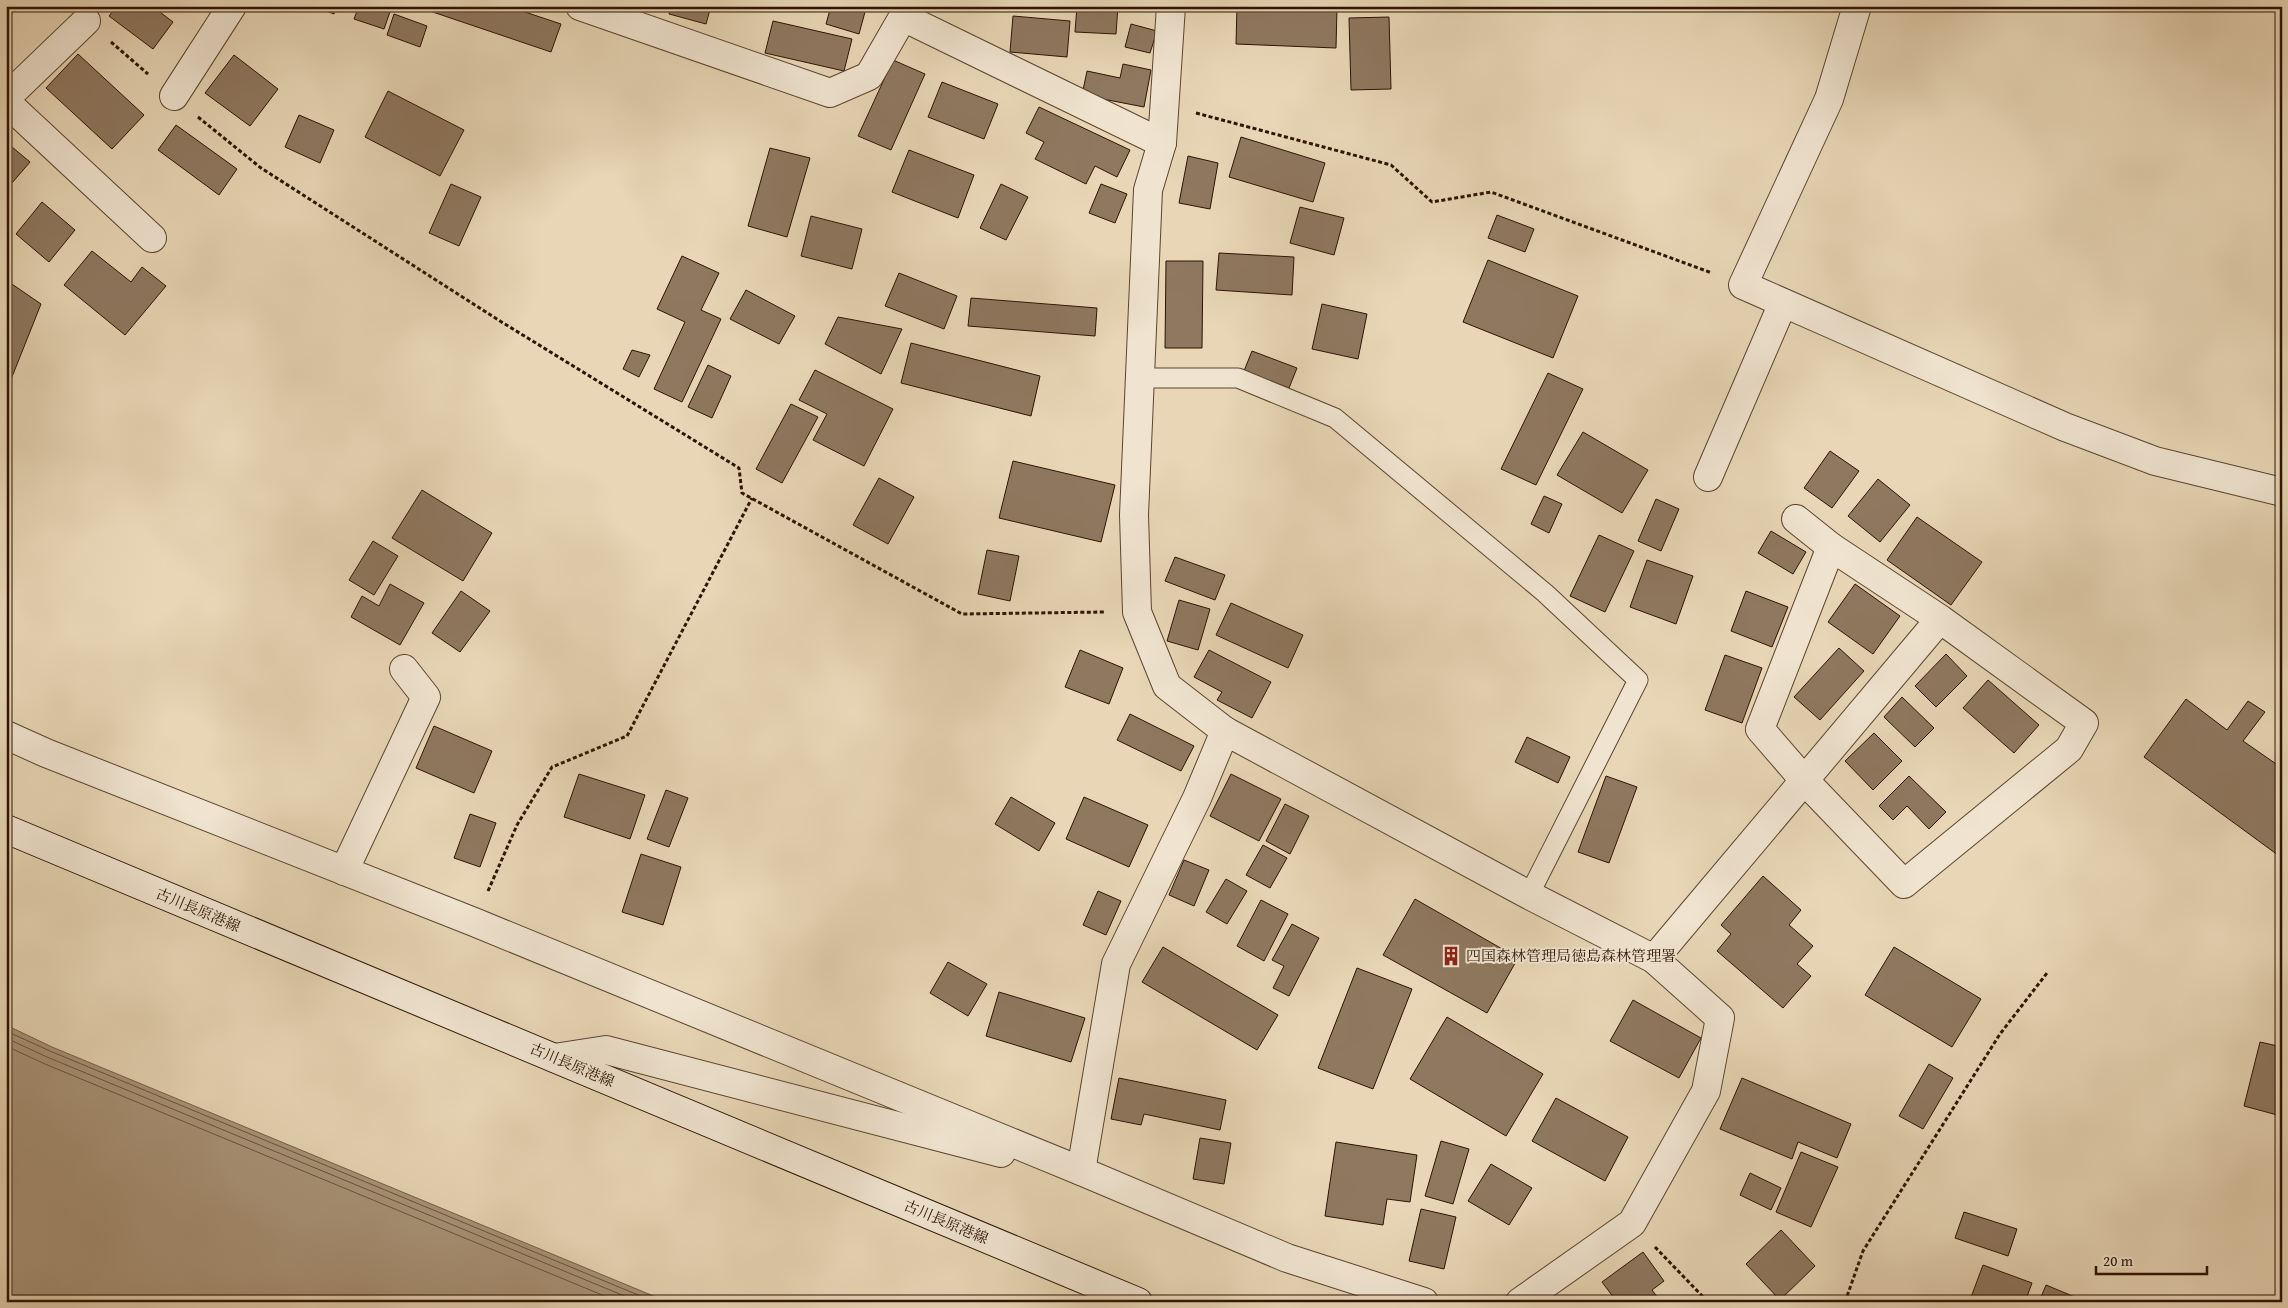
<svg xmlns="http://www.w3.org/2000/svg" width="2288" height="1308" font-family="'Gentium Book Plus','Noto Serif JP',serif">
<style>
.water{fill:#a99479;stroke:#786049}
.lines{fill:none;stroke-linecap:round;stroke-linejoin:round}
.shore{stroke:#6c543e;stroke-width:1}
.building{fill:#8f7860;stroke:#2e1302}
.service-casing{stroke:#5c442f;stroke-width:21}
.minor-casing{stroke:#5c442f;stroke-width:30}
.secondary-casing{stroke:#2e1302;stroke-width:30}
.path{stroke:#2e1302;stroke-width:3;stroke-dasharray:4 2.5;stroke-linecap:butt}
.service{stroke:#f0e4d0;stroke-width:19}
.minor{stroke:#f0e4d0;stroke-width:28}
.secondary{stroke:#f0e4d0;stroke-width:28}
.labels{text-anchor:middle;stroke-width:4;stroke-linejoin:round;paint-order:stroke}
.street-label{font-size:15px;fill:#2e1302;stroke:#f0e4d0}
.poi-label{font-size:15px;fill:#2e1302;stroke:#f0e4d0;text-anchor:start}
</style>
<rect width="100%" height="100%" fill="#e8d6b6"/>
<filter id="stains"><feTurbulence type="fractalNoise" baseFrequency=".004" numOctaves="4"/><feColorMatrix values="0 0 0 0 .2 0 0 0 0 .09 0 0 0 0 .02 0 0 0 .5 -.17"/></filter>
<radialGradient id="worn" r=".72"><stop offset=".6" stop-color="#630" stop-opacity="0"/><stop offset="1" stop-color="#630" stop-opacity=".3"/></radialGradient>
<polygon class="water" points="6,1025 52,1047 668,1302 6,1302"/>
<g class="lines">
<g class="shore">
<polyline points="6,1031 50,1051 655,1302"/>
<polyline points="6,1038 47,1057 639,1302"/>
<polyline points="6,1046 45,1064 619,1302"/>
</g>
</g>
<g class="building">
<polygon points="117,6 152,6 173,22 153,49 109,16"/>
<polygon points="313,6 336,6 334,14"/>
<polygon points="359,6 392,6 384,29 354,19"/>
<polygon points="415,6 507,6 561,24 551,52"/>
<polygon points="671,6 711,6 706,24 669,14"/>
<polygon points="831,6 846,6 865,12 859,34 826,24"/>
<polygon points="1077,6 1118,6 1116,34 1075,32"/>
<polygon points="1237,6 1337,8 1336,48 1236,44"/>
<polygon points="394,14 427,26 420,47 387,35"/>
<polygon points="1013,16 1070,21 1067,57 1010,52"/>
<polygon points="1389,17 1391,89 1351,90 1349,18"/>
<polygon points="773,21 852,39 844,71 765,53"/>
<polygon points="1131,24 1157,31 1150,53 1125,47"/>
<polygon points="78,54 144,115 112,149 46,88"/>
<polygon points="234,55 278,89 250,126 205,93"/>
<polygon points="893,60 925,74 891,150 858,136"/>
<polygon points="1123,64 1151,70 1144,107 1082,95 1087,71 1120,78"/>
<polygon points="942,82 998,104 984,139 928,117"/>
<polygon points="388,91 464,130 440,176 365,137"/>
<polygon points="1039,107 1130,150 1117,177 1095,166 1086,184 1035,159 1044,142 1026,133"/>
<polygon points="299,115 334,130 320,163 285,147"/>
<polygon points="176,125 237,169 219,195 158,150"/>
<polygon points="1241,137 1325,163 1313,202 1229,177"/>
<polygon points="6,142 30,162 6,190"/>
<polygon points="770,148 810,158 787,237 748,226"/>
<polygon points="909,150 974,175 958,218 892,192"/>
<polygon points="1188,156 1218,163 1210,209 1179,203"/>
<polygon points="451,184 481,197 459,246 429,233"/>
<polygon points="1001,184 1028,197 1006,240 980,228"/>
<polygon points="1101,184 1127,194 1115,223 1089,213"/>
<polygon points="42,202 75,230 49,262 16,234"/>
<polygon points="1300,207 1344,218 1334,255 1290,243"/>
<polygon points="1497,215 1534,229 1525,252 1488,238"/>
<polygon points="811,216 862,229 852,269 801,256"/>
<polygon points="92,251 131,282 142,267 166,286 125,335 64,285"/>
<polygon points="1219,253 1294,257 1292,295 1216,290"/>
<polygon points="682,256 719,273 701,310 721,319 682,402 654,389 685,322 657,309"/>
<polygon points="1488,260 1578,296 1553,358 1463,322"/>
<polygon points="1166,261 1203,261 1202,348 1165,348"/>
<polygon points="899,273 957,296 944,329 885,306"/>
<polygon points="6,280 41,304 6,392"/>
<polygon points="746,290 795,316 779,344 730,319"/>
<polygon points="971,298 1097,308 1095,336 968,326"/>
<polygon points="1322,304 1367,314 1358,359 1312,349"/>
<polygon points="838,317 902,329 881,374 825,344"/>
<polygon points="911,343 1040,376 1031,416 901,383"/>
<polygon points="632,350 650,355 639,377 623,369"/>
<polygon points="1252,351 1297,368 1289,388 1244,371"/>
<polygon points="708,365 731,376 712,418 688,407"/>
<polygon points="815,370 893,409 864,466 813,440 827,414 799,400"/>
<polygon points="1548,373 1583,389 1536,485 1501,469"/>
<polygon points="791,404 818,417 782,483 756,469"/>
<polygon points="1583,432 1648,470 1622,513 1557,475"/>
<polygon points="1830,451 1859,471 1832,508 1804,488"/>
<polygon points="1013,461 1115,485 1101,542 999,518"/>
<polygon points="879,478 914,497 888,544 853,525"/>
<polygon points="1878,479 1910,505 1880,542 1848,516"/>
<polygon points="422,490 492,533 463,581 392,538"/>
<polygon points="1544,496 1562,504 1549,533 1531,524"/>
<polygon points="1656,499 1679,509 1661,551 1638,541"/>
<polygon points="1917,517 1982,562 1951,605 1887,560"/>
<polygon points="1771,531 1806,552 1793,574 1758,553"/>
<polygon points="1599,535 1634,551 1605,612 1570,596"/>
<polygon points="373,541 398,556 374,595 349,580"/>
<polygon points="987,550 1019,556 1010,601 978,594"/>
<polygon points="1175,557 1225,575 1215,600 1165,581"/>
<polygon points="1647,560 1693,576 1676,624 1630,607"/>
<polygon points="390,584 424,603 400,645 351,617 362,596 379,606"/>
<polygon points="1855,584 1900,616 1873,654 1828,622"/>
<polygon points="461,591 490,611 460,652 432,633"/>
<polygon points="1746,591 1788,607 1772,647 1731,631"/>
<polygon points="1179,600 1210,609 1198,650 1167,641"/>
<polygon points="1231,603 1303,635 1288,668 1216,635"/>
<polygon points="1839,648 1864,671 1820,720 1794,697"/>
<polygon points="1080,650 1123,668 1109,704 1065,687"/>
<polygon points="1209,650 1271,682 1252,718 1217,700 1222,692 1194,677"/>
<polygon points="1946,654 1967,676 1936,707 1915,686"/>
<polygon points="1725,655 1762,668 1742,723 1705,710"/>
<polygon points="1988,680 2039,725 2014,753 1963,708"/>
<polygon points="1902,697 1934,728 1915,747 1884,717"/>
<polygon points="2186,699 2227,730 2248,701 2265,712 2243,741 2282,768 2282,858 2144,757"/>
<polygon points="1130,714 1194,746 1181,771 1117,740"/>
<polygon points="434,726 492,751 474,793 416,768"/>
<polygon points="1874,733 1902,761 1873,790 1845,761"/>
<polygon points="1527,737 1570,757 1558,783 1515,762"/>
<polygon points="579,774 645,795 630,839 564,817"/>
<polygon points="1231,774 1281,799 1259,841 1210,816"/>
<polygon points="1606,776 1637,787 1609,863 1578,852"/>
<polygon points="1909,776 1946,812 1929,829 1907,806 1893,820 1879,806"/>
<polygon points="666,790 688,798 669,847 647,839"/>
<polygon points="1011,797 1055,823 1039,851 995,824"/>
<polygon points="1084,797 1148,825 1129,867 1066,839"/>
<polygon points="1285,804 1309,816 1290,854 1266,841"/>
<polygon points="470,814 496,823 480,867 454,858"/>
<polygon points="1263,845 1287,858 1270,888 1246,875"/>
<polygon points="641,854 681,867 663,925 622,912"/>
<polygon points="1184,860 1209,870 1194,906 1169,895"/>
<polygon points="1763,876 1801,910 1789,925 1813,946 1797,964 1811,976 1783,1008 1717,951 1731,934 1721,925"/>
<polygon points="1226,879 1247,891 1227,924 1206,912"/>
<polygon points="1098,891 1121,901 1106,935 1083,925"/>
<polygon points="1415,899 1518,958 1487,1013 1383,955"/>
<polygon points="1261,900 1288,914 1264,961 1237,946"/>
<polygon points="1292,924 1319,938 1289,996 1273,988 1284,966 1272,960"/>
<polygon points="1163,947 1278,1015 1257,1050 1142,982"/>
<polygon points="1894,947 1981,999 1952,1047 1865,995"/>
<polygon points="948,962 987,984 968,1016 930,993"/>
<polygon points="1357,968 1412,989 1373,1089 1318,1068"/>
<polygon points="999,992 1085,1018 1071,1062 986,1036"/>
<polygon points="1633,1000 1701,1038 1679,1078 1610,1041"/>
<polygon points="1447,1017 1543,1074 1506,1136 1410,1079"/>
<polygon points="2260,1042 2282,1047 2281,1116 2244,1106"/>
<polygon points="1929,1064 1953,1078 1923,1129 1899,1116"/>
<polygon points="1119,1078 1226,1100 1220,1130 1144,1114 1141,1125 1111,1119"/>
<polygon points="1742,1078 1851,1124 1837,1158 1798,1142 1792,1159 1720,1129"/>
<polygon points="1556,1098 1628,1137 1605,1181 1532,1141"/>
<polygon points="1200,1138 1231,1143 1224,1184 1193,1179"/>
<polygon points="1441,1141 1469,1149 1453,1204 1425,1196"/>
<polygon points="1336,1142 1417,1155 1410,1202 1387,1199 1383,1225 1325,1216"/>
<polygon points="1801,1152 1838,1167 1811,1227 1776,1212"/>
<polygon points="1491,1164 1532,1188 1509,1225 1468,1201"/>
<polygon points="1750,1173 1781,1188 1771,1210 1740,1195"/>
<polygon points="1421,1209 1456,1217 1444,1269 1409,1261"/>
<polygon points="1964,1212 2017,1229 2008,1256 1955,1238"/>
<polygon points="1781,1230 1815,1266 1780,1300 1746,1264"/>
<polygon points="1643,1252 1664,1281 1652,1290 1661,1302 1617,1302 1602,1282"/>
<polygon points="1983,1265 2032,1283 2025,1302 1976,1302 1970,1300"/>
<polygon points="2046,1285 2087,1302 2039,1302"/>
</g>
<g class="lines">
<defs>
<polyline id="service" points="1140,378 1238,378 1335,418 1545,593 1638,680 1529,895"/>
<g id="minor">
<polyline points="580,6 830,93 869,76 903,17 1162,143"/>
<polyline points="1171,6 1162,143 1148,190 1134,515 1137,612 1167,686 1225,731 1529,895 1654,959 1720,1018 1706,1091 1632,1223 1520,1302"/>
<polyline points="1857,6 1829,99 1743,285 2065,427 2155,461 2282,492"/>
<polyline points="174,96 232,6"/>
<polyline points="6,98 86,21"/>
<polyline points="6,102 152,238"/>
<polyline points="1708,477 1783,303"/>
<polyline points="1796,519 1831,547"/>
<polyline points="6,735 46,753 474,922 1081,1171 1287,1258 1424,1302"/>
<polyline points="344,871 426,697 404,669"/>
<polyline points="1654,959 1940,619 2084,723 2069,749 1904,884 1804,780 1760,729 1831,547 1940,619"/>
<polyline points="554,1058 606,1050 1001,1153"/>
<polyline points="1081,1171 1116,964 1197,798 1225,731"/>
</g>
<polyline id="secondary" points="6,829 1138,1302"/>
</defs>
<use href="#service" class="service-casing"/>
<use href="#minor" class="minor-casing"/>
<use href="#secondary" class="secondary-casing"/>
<g class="path">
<polyline points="111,42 148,74"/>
<polyline points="1196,113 1391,165 1432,202 1491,192 1712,273"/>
<polyline points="198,117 261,168 500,321 739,468 742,493 962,614 1104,612"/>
<polyline points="488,891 517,825 552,767 627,736 752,498"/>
<polyline points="1655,1247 1708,1302"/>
<polyline points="1845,1302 1863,1251 2000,1034 2047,973"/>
</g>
<use href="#service" class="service"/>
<use href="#minor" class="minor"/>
<use href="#secondary" class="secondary"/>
</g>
<defs>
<symbol id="building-bare" viewBox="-9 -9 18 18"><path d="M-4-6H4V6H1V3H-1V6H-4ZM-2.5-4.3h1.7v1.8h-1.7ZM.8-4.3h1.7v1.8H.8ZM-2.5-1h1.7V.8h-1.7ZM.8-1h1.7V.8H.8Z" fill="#8f2418" stroke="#f0e4d0" stroke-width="2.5" paint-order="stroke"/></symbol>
</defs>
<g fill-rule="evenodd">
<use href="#building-bare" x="1437" y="942" width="28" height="28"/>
</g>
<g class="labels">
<g class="street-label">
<text transform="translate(198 910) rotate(23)" y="5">古川長原港線</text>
<text transform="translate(572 1065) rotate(23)" y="5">古川長原港線</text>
<text transform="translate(946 1222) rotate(23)" y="5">古川長原港線</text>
</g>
<g class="poi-label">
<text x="1466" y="961">四国森林管理局徳島森林管理署</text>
</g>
</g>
<rect width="2288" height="1308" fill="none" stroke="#e8d6b6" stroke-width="25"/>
<rect x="8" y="8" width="2273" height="1293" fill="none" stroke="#2e1302" stroke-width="2.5"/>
<rect x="12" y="12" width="2263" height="1283" fill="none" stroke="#2e1302"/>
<path d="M2096 1266v8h111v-8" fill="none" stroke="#2e1302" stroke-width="2.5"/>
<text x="2103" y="1266" font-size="15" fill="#2e1302" stroke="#f0e4d0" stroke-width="4" paint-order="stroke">20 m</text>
<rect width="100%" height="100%" filter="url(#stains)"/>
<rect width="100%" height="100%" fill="url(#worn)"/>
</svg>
